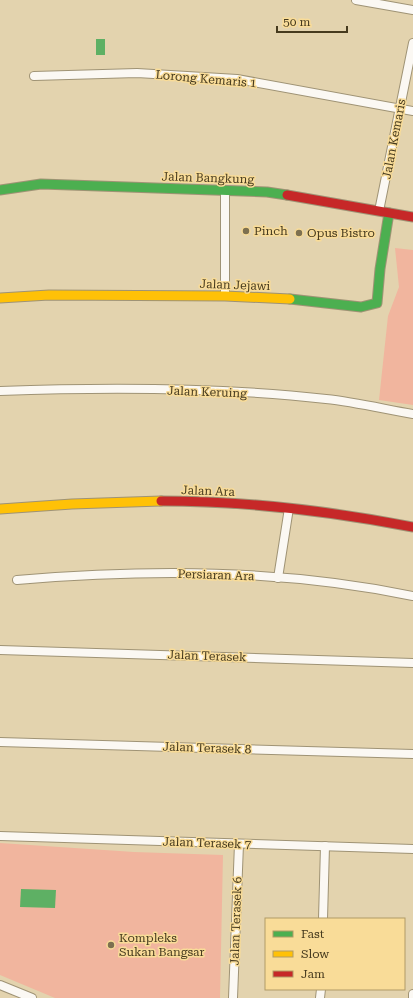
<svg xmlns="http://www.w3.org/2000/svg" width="413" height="998" font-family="'Roboto Serif',serif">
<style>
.green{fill:#f1b59e}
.water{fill:#5eb064}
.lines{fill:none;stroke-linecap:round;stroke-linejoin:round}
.street-casing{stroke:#9f9375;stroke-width:10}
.fast-casing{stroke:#9f9375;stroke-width:11}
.slow-casing{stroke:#9f9375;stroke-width:11}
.jam-casing{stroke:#9f9375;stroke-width:11}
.street{stroke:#fbf8f3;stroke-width:8}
.fast{stroke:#4caf50;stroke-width:9}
.slow{stroke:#ffc107;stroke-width:9}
.jam{stroke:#c62828;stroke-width:9}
.poi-dot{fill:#7d7050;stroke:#f9dc98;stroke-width:1.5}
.labels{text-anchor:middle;stroke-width:3;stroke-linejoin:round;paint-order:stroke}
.street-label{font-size:12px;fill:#463a1e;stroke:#f9dc98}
.poi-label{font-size:12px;fill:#463a1e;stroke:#f9dc98;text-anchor:start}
</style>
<rect width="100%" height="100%" fill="#e3d3ae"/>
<g class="green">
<polygon points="395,248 413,250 413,405 379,400 388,316 399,287"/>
<polygon points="0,843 134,852 223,855 220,998 55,998 0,975"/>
</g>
<g class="water">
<rect x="96" y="39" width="9" height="16"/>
<polygon points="21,889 56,890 55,908 20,907"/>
</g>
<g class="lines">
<defs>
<g id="street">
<polyline points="356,0 413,10"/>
<polyline points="34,76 137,73 237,79 413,111"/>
<polyline points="379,211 413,43"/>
<polyline points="225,296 225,191"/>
<path d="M0,391C107,387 220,387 326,399C355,402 384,409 413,414"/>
<polyline points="278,578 289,508"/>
<path d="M17,580C149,569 283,569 413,596"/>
<polyline points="0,650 413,663"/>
<polyline points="0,742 413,754"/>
<polyline points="0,836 413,849"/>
<polyline points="323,919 325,846"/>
<polyline points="0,985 32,998"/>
<polyline points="233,998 239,844"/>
<polyline points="320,998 321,989"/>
<polyline points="413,998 413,994"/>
</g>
<g id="fast">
<polyline points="0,190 41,184 267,192 287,195"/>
<polyline points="290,299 361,307 377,303 380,269 389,213"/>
</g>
<g id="slow">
<polyline points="0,298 49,295 225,296 290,299"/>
<polyline points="0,509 72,504 161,501"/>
</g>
<g id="jam">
<polyline points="287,195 413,217"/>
<path d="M161,501C246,501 330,511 413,527"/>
</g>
</defs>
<use href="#street" class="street-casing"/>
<use href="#fast" class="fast-casing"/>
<use href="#slow" class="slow-casing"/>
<use href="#jam" class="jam-casing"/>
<use href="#street" class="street"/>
<use href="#fast" class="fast"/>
<use href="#slow" class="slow"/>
<use href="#jam" class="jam"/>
</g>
<g class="poi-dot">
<circle cx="246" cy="231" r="4"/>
<circle cx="299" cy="233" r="4"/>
<circle cx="111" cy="945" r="4"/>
</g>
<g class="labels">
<g class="street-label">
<text transform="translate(206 79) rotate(5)" y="4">Lorong Kemaris 1</text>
<text transform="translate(394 139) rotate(-79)" y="4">Jalan Kemaris</text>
<text transform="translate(208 178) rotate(2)" y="4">Jalan Bangkung</text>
<text transform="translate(235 285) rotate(2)" y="4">Jalan Jejawi</text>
<text transform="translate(207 392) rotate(2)" y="4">Jalan Keruing</text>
<text transform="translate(208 491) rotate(2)" y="4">Jalan Ara</text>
<text transform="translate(216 575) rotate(2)" y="4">Persiaran Ara</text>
<text transform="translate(207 656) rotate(2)" y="4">Jalan Terasek</text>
<text transform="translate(207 748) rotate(2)" y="4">Jalan Terasek 8</text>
<text transform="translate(207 843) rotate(2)" y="4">Jalan Terasek 7</text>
<text transform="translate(236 921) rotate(-88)" y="4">Jalan Terasek 6</text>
</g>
<g class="poi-label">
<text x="254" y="235">Pinch</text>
<text x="307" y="237">Opus Bistro</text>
<text x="119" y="942">Kompleks<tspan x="119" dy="14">Sukan Bangsar</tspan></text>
</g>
</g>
<rect x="265" y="918" width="140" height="72" fill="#f9dc98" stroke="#b19b67"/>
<rect x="273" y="931" width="20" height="6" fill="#4caf50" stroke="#b19b67"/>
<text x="301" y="938" font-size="12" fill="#463a1e">Fast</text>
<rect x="273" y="951" width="20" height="6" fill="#ffc107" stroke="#b19b67"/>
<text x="301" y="958" font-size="12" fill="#463a1e">Slow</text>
<rect x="273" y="971" width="20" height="6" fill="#c62828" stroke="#b19b67"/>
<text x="301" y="978" font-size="12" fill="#463a1e">Jam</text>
<path d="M277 26v6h70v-6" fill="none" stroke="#463a1e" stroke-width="2"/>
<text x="283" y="26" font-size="12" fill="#463a1e" stroke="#f9dc98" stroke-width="3" paint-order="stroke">50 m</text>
</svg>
